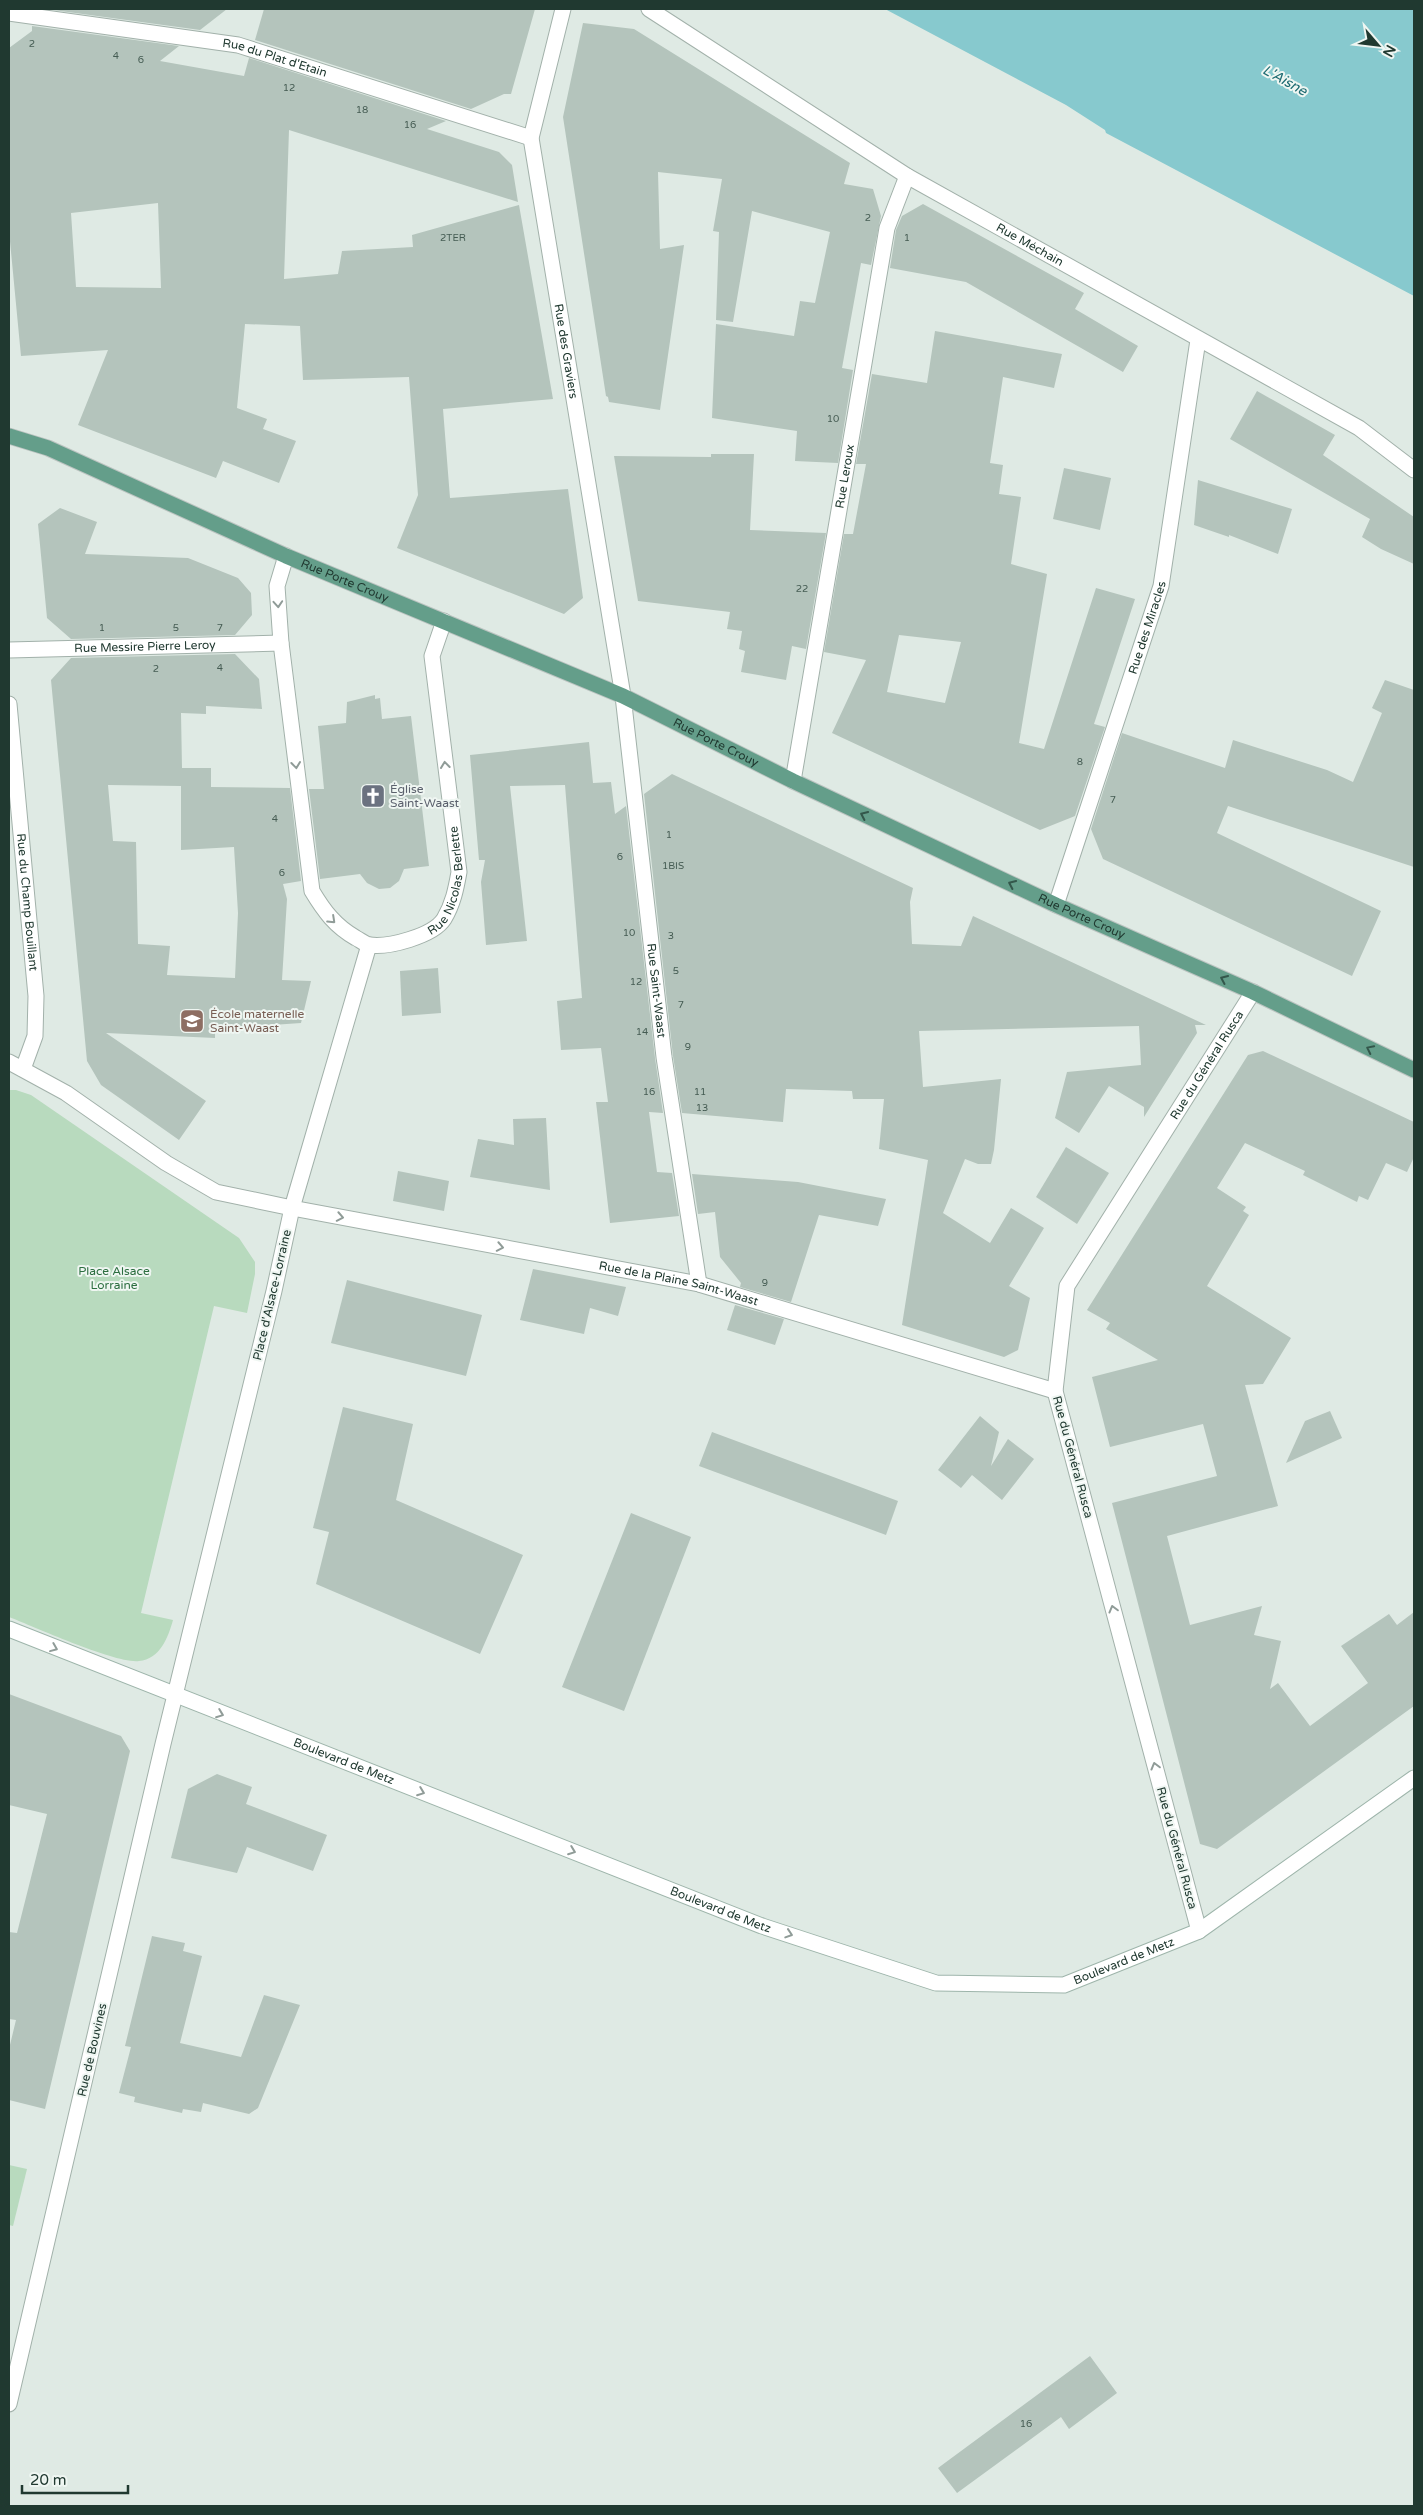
<svg xmlns="http://www.w3.org/2000/svg" width="1423" height="2515" font-family="'Varela Round',sans-serif">
<style>
.green{fill:#b8dabe}
.water{fill:#87c9ce}
.building{fill:#b4c4bc;fill-rule:evenodd}
.lines{fill:none;stroke-linecap:round;stroke-linejoin:round}
.pedestrian-casing{stroke:#a2b1aa;stroke-width:17}
.minor-casing{stroke:#a2b1aa;stroke-width:17}
.secondary-casing{stroke:#9eb5ab;stroke-width:17}
.primary-casing{stroke:#bcc4c1;stroke-width:17}
.pedestrian{stroke:#fff;stroke-width:15}
.minor{stroke:#fff;stroke-width:15}
.secondary{stroke:#fff;stroke-width:15}
.primary{stroke:#649e8a;stroke-width:15}
.oneway{stroke:#909c98}
.oneway2{stroke:#34574b}
.labels{text-anchor:middle;stroke-width:4;stroke-linejoin:round;paint-order:stroke}
.number-label{font-size:10px;fill:#455c53}
.street-label{font-size:12px;fill:#203930;stroke:#eff6f2}
.worship-label{font-size:12px;fill:#5b616d;stroke:#eff6f2;text-anchor:start}
.education-label{font-size:12px;fill:#785e54;stroke:#eff6f2;text-anchor:start}
.park-label{font-size:12px;fill:#2c6e40;stroke:#eff6f2}
.water-label{font-size:14px;font-style:italic;fill:#1d6b72;stroke:#eff6f2}
</style>
<rect width="100%" height="100%" fill="#dfeae4"/>
<g class="green">
<path d="M9,1090H16L31,1095L239,1238L255,1262V1274L247,1313L214,1306L141,1613L173,1620C168,1638 160,1659 139,1661C116,1664 35,1627 9,1617Z"/>
<polygon points="9,2165 27,2169 13,2226 9,2225"/>
</g>
<polygon class="water" points="885,9 1414,9 1414,296 1106,133 1105,130 1066,105"/>
<g class="building">
<polygon points="46,9 227,9 200,30"/>
<polygon points="264,9 535,9 511,94 504,94 471,109 255,40"/>
<polygon points="583,23 634,29 850,163 844,184 873,189 881,216 871,265 861,263 842,368 853,370 838,463 795,461 797,431 712,418 716,324 794,336 800,301 815,303 830,232 752,211 733,322 716,320 719,232 713,231 722,179 658,172 660,249 684,245 660,410 609,402 608,397 606,396 563,117"/>
<path d="M32,26L179,46L160,61L244,76L249,58L446,121L427,129L499,152L512,165L518,202L289,130L284,279L338,274L342,251L413,247L412,235L519,205L553,399L443,409L450,498L568,489L583,598L564,614L397,548L418,495L409,377L303,380L300,326L245,324L237,408L267,419L263,429L296,441L279,483L223,461L216,478L78,425L108,350L21,356L9,231V48L32,31ZM158,203L161,288L76,287L71,213Z"/>
<polygon points="923,204 1084,293 1075,309 1138,346 1123,372 966,282 890,268 896,230 902,216"/>
<path d="M935,331L1062,354L1054,388L1003,377L990,463L1003,465L999,494L1021,497L1011,564L1047,574L1019,743L1044,749L1096,588L1135,599L1094,724L1105,727L1075,816L1040,830L832,733L866,660L824,652L844,534H853L866,464H856L872,374L927,383ZM899,635L961,642L945,703L887,692Z"/>
<polygon points="1257,391 1335,435 1323,455 1414,517 1414,564 1381,549 1362,537 1370,519 1230,439"/>
<polygon points="711,454 754,454 750,530 826,533 806,649 792,646 786,680 741,672 745,651 739,649 742,631 727,629 730,612 638,601 614,456 711,457"/>
<polygon points="1064,468 1111,478 1100,530 1053,519"/>
<polygon points="1198,480 1292,509 1278,554 1229,535 1229,537 1194,525"/>
<polygon points="60,508 97,522 85,554 188,558 238,578 251,593 252,615 235,635 71,639 47,618 38,524"/>
<path d="M235,654L259,679L262,709L206,706V714L181,713L182,768H211V787L290,788L301,881L283,884L287,899L282,980L311,981L301,1023L215,1029V1038L106,1033L206,1101L179,1140L101,1085L87,1061L51,680L71,658ZM108,785L181,786V850L234,847L238,913L235,978L167,975L170,946L138,944L136,842L113,841Z"/>
<polygon points="1385,680 1414,690 1414,867 1228,806 1217,833 1381,911 1352,976 1103,859 1091,829 1122,733 1225,768 1233,740 1327,770 1353,782 1382,713 1372,708"/>
<polygon points="375,695 375,699 380,698 382,719 411,716 429,866 404,869 399,881 390,888 379,889 367,883 360,874 320,879 309,789 324,789 318,726 346,723 347,702"/>
<polygon points="589,742 593,783 611,782 615,814 626,806 655,1058 663,1113 649,1112 657,1172 672,1173 679,1216 610,1223 596,1102 608,1102 601,1048 561,1050 557,1001 582,998 565,785 510,786 527,941 486,945 481,882 485,860 479,860 470,755"/>
<polygon points="672,774 913,888 910,902 912,944 961,946 973,916 1206,1025 1195,1025 1197,1033 1144,1117 1144,1107 1109,1086 1079,1133 1055,1118 1067,1072 1141,1065 1139,1026 919,1031 923,1087 1001,1079 994,1150 991,1164 978,1164 965,1159 943,1213 990,1243 1011,1208 1044,1228 1009,1286 1030,1298 1018,1350 1004,1357 902,1325 928,1160 879,1149 884,1099 853,1099 852,1091 786,1089 783,1122 682,1113 673,1056 644,794"/>
<polygon points="438,968 441,1013 402,1016 400,971"/>
<polygon points="1263,1051 1414,1122 1414,1157 1407,1172 1386,1163 1368,1200 1359,1196 1357,1202 1303,1175 1305,1171 1245,1143 1217,1188 1246,1207 1243,1211 1249,1215 1207,1286 1291,1338 1263,1384 1245,1385 1278,1506 1167,1536 1190,1625 1262,1606 1254,1635 1281,1641 1270,1689 1278,1683 1310,1726 1368,1683 1341,1646 1389,1614 1397,1625 1414,1612 1414,1706 1217,1849 1200,1844 1112,1503 1217,1476 1203,1424 1110,1447 1092,1377 1158,1360 1106,1329 1110,1323 1087,1310 1248,1055"/>
<polygon points="546,1118 550,1190 470,1177 478,1139 514,1145 513,1119"/>
<polygon points="1066,1147 1109,1173 1077,1224 1036,1197"/>
<polygon points="398,1171 449,1181 444,1211 393,1201"/>
<polygon points="692,1174 798,1182 886,1199 878,1226 819,1215 791,1302 740,1287 741,1283 720,1257 715,1212 698,1214"/>
<polygon points="533,1269 626,1287 618,1316 590,1308 584,1334 520,1320"/>
<polygon points="347,1280 482,1315 466,1376 331,1343"/>
<polygon points="735,1305 784,1319 775,1345 727,1330"/>
<polygon points="343,1407 413,1424 396,1500 523,1555 480,1654 316,1584 329,1532 313,1528"/>
<polygon points="1330,1411 1342,1438 1286,1463 1305,1421"/>
<polygon points="980,1416 999,1432 991,1466 1008,1439 1034,1459 1002,1500 972,1475 961,1488 938,1470"/>
<polygon points="712,1432 898,1501 886,1535 699,1466"/>
<polygon points="631,1513 691,1537 624,1711 562,1687"/>
<polygon points="9,1694 121,1736 130,1751 45,2109 9,2100 9,2049 16,2020 9,2019 9,1932 17,1933 47,1814 9,1805"/>
<polygon points="217,1774 252,1787 246,1804 327,1835 313,1871 247,1847 237,1873 171,1858 188,1789"/>
<polygon points="152,1936 185,1943 183,1951 202,1956 180,2043 241,2057 264,1995 300,2005 258,2108 249,2114 203,2103 201,2112 183,2109 182,2113 134,2102 135,2097 119,2093 131,2047 125,2046"/>
<polygon points="1090,2356 1117,2393 1069,2429 1061,2417 957,2493 938,2468"/>
</g>
<g class="lines">
<defs>
<polyline id="pedestrian" points="292,1208 369,945"/>
<g id="minor">
<path id="s1" d="M563,9L531,138L623,696L664,1057L699,1284"/>
<path id="s2" d="M649,9L907,176L1359,428L1414,470"/>
<path id="s3" d="M9,13L238,45L531,138"/>
<path id="s4" d="M286,556L277,586L281,643L312,891C324,911 335,926 356,938C360,940 365,944 369,945C388,948 433,936 444,919C453,904 456,889 459,872L432,656L444,621"/>
<path id="s5" d="M9,650L281,643"/>
<path id="s6" d="M9,704L36,996L35,1036L23,1069"/>
<path id="s7" d="M793,781L887,228L907,176"/>
<path id="s8" d="M1056,905L1161,586L1198,340"/>
<polyline points="9,1062 66,1093 166,1163 216,1192 292,1208 274,1291 163,1744 9,2404"/>
<path id="s9" d="M292,1208L699,1284L1055,1391"/>
<path id="s10" d="M1199,1931L1055,1391L1067,1286L1253,992"/>
</g>
<g id="secondary">
<path id="s11" d="M9,1629L762,1926L936,1983L1064,1985L1199,1931L1414,1778"/>
</g>
<g id="primary">
<path id="s12" d="M9,436L48,448L286,556L623,696L793,781L1056,905L1253,992L1414,1070"/>
</g>
</defs>
<use href="#pedestrian" class="pedestrian-casing"/>
<use href="#minor" class="minor-casing"/>
<use href="#secondary" class="secondary-casing"/>
<use href="#primary" class="primary-casing"/>
<use href="#pedestrian" class="pedestrian"/>
<use href="#minor" class="minor"/>
<use href="#secondary" class="secondary"/>
<use href="#primary" class="primary"/>
</g>
<defs><path id="oneway-chevron" d="M-2-3.5L2.5 0L-2 3.5" fill="none" stroke-width="1.6" stroke-linecap="round" stroke-linejoin="round" transform="scale(1.25)"/></defs>
<g class="oneway">
<use href="#oneway-chevron" transform="translate(278 604) rotate(86)"/>
<use href="#oneway-chevron" transform="translate(296 765) rotate(83)"/>
<use href="#oneway-chevron" transform="translate(445 765) rotate(-97)"/>
<use href="#oneway-chevron" transform="translate(332 920) rotate(43)"/>
<use href="#oneway-chevron" transform="translate(340 1217) rotate(11)"/>
<use href="#oneway-chevron" transform="translate(500 1247) rotate(11)"/>
<use href="#oneway-chevron" transform="translate(1113 1609) rotate(-105)"/>
<use href="#oneway-chevron" transform="translate(54 1648) rotate(22)"/>
<use href="#oneway-chevron" transform="translate(220 1714) rotate(21)"/>
<use href="#oneway-chevron" transform="translate(1155 1766) rotate(-105)"/>
<use href="#oneway-chevron" transform="translate(421 1792) rotate(21)"/>
<use href="#oneway-chevron" transform="translate(572 1851) rotate(21)"/>
<use href="#oneway-chevron" transform="translate(789 1934) rotate(18)"/>
</g>
<g class="oneway2">
<use href="#oneway-chevron" transform="translate(864 815) rotate(-155)"/>
<use href="#oneway-chevron" transform="translate(1012 884) rotate(-155)"/>
<use href="#oneway-chevron" transform="translate(1224 979) rotate(-156)"/>
<use href="#oneway-chevron" transform="translate(1370 1049) rotate(-154)"/>
</g>
<defs>
<symbol id="church-square" viewBox="-11 -11 22 22"><rect x="-9" y="-9" width="18" height="18" rx="4" fill="#6b7280" stroke="#eff6f2"/><path d="M-1.2-6h2.4v3.5h3.3v2.4h-3.3V6h-2.4V-.1h-3.3v-2.4h3.3Z" fill="#fff"/></symbol>
<symbol id="school-square" viewBox="-11 -11 22 22"><rect x="-9" y="-9" width="18" height="18" rx="4" fill="#8d6e63" stroke="#eff6f2"/><path d="M0-5L7-2L0 1L-7-2ZM-4 1L0 2.5L4 1V4Q0 6-4 4Z" fill="#fff"/></symbol>
</defs>
<g fill-rule="evenodd">
<use href="#church-square" x="359" y="782" width="28" height="28"/>
<use href="#school-square" x="178" y="1007" width="28" height="28"/>
</g>
<g class="labels">
<g class="number-label">
<text x="32" y="47">2</text>
<text x="116" y="59">4</text>
<text x="141" y="63">6</text>
<text x="289" y="91">12</text>
<text x="362" y="113">18</text>
<text x="410" y="128">16</text>
<text x="868" y="221">2</text>
<text x="453" y="241">2TER</text>
<text x="907" y="241">1</text>
<text x="833" y="422">10</text>
<text x="802" y="592">22</text>
<text x="102" y="631">1</text>
<text x="176" y="631">5</text>
<text x="220" y="631">7</text>
<text x="220" y="671">4</text>
<text x="156" y="672">2</text>
<text x="1080" y="765">8</text>
<text x="1113" y="803">7</text>
<text x="275" y="822">4</text>
<text x="669" y="838">1</text>
<text x="620" y="860">6</text>
<text x="673" y="869">1BIS</text>
<text x="282" y="876">6</text>
<text x="629" y="936">10</text>
<text x="671" y="939">3</text>
<text x="676" y="974">5</text>
<text x="636" y="985">12</text>
<text x="681" y="1008">7</text>
<text x="642" y="1035">14</text>
<text x="688" y="1050">9</text>
<text x="649" y="1095">16</text>
<text x="700" y="1095">11</text>
<text x="702" y="1111">13</text>
<text x="765" y="1286">9</text>
<text x="1026" y="2427">16</text>
</g>
<g class="street-label">
<text dy="4" stroke="none"><textPath href="#s3" startOffset="270">Rue du Plat d'Etain</textPath></text>
<text dy="4" stroke="none"><textPath href="#s2" startOffset="448">Rue Méchain</textPath></text>
<text dy="4" stroke="none"><textPath href="#s1" startOffset="349">Rue des Graviers</textPath></text>
<text dy="4" stroke="none"><textPath href="#s7" startOffset="309">Rue Leroux</textPath></text>
<text dy="4" stroke="none"><textPath href="#s12" startOffset="366">Rue Porte Crouy</textPath></text>
<text dy="4" stroke="none"><textPath href="#s8" startOffset="292">Rue des Miracles</textPath></text>
<text dy="4" stroke="none"><textPath href="#s5" startOffset="136">Rue Messire Pierre Leroy</textPath></text>
<text dy="4" stroke="none"><textPath href="#s12" startOffset="771">Rue Porte Crouy</textPath></text>
<text dy="4" stroke="none"><textPath href="#s4" startOffset="538">Rue Nicolas Berlette</textPath></text>
<text dy="4" stroke="none"><textPath href="#s6" startOffset="199">Rue du Champ Bouillant</textPath></text>
<text dy="4" stroke="none"><textPath href="#s12" startOffset="1176">Rue Porte Crouy</textPath></text>
<text dy="4" stroke="none"><textPath href="#s1" startOffset="995">Rue Saint-Waast</textPath></text>
<text dy="4" stroke="none"><textPath href="#s10" startOffset="926">Rue du Général Rusca</textPath></text>
<text dy="4" stroke="none"><textPath href="#s9" startOffset="394">Rue de la Plaine Saint-Waast</textPath></text>
<text transform="translate(272 1295) rotate(-77)" y="4">Place d'Alsace-Lorraine</text>
<text transform="translate(1073 1457) rotate(75)" y="4">Rue du Général Rusca</text>
<text dy="4" stroke="none"><textPath href="#s11" startOffset="360">Boulevard de Metz</textPath></text>
<text transform="translate(1177 1848) rotate(75)" y="4">Rue du Général Rusca</text>
<text dy="4" stroke="none"><textPath href="#s11" startOffset="765">Boulevard de Metz</textPath></text>
<text dy="4" stroke="none"><textPath href="#s11" startOffset="1185">Boulevard de Metz</textPath></text>
<text transform="translate(92 2050) rotate(-77)" y="4">Rue de Bouvines</text>
</g>
<g class="worship-label">
<text x="390" y="793">Église<tspan x="390" dy="14">Saint-Waast</tspan></text>
</g>
<g class="education-label">
<text x="210" y="1018">École maternelle<tspan x="210" dy="14">Saint-Waast</tspan></text>
</g>
<g class="park-label">
<text x="114" y="1275">Place Alsace<tspan x="114" dy="14">Lorraine</tspan></text>
</g>
<g class="water-label">
<text transform="translate(1285 80) rotate(29)" y="5">L'Aisne</text>
</g>
</g>
<rect width="1423" height="2515" fill="none" stroke="#203930" stroke-width="20"/>
<g transform="translate(1378 45) rotate(118)" stroke="#eff6f2" stroke-width="4" paint-order="stroke">
<path d="M0-4L9 19L0 12L-9 19Z" fill="#203930"/>
<text y="-8" font-size="14" font-weight="bold" text-anchor="middle" fill="#203930">N</text>
</g>
<path d="M22 2485v8h106v-8" fill="none" stroke="#203930" stroke-width="2.5"/>
<text x="30" y="2485" font-size="15" fill="#203930" stroke="#eff6f2" stroke-width="4" paint-order="stroke">20 m</text>
</svg>
